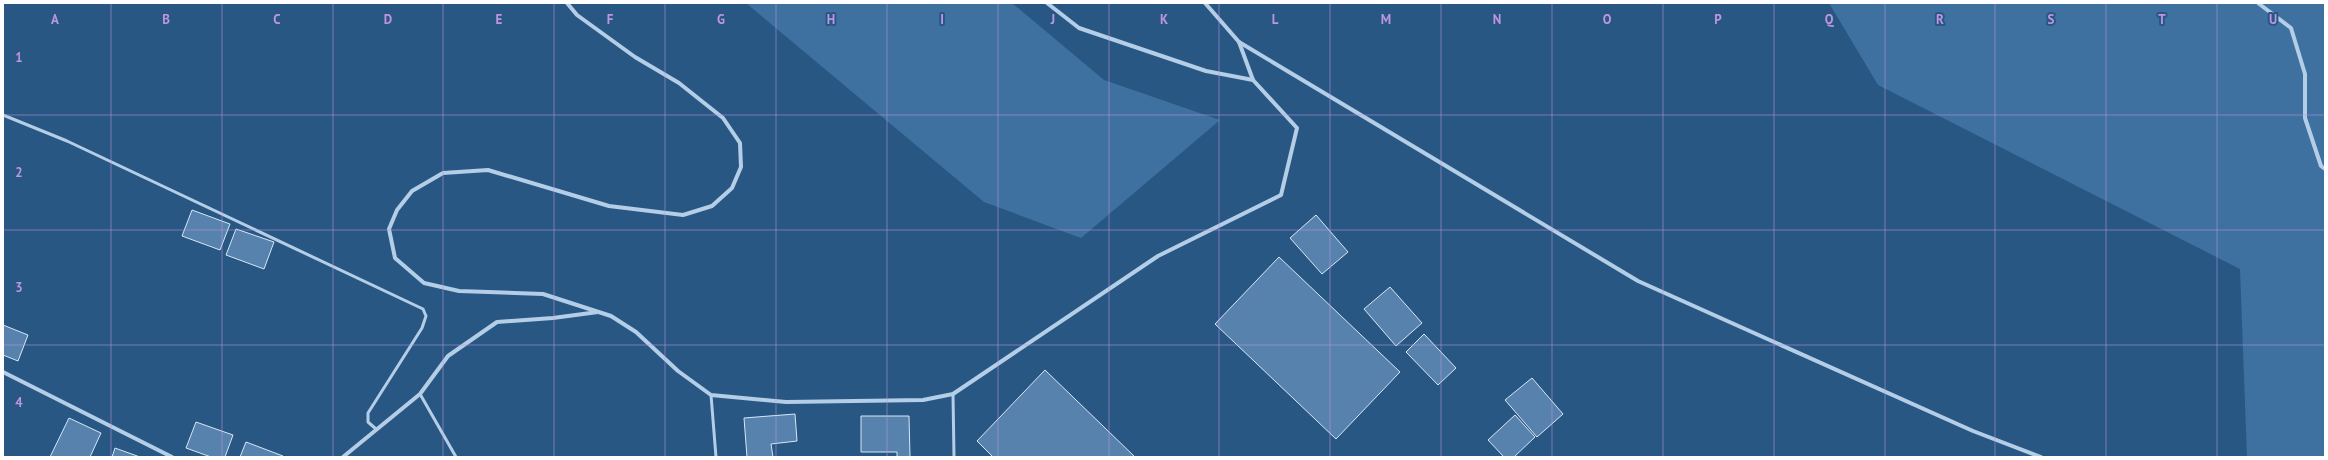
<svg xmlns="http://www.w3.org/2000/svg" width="2328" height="460" font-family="'PT Sans',sans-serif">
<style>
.green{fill:#3e71a0}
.building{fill:#5682ad;stroke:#d7e7f6}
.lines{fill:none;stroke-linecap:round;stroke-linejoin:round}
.service{stroke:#b4cee7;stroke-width:3}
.minor{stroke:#b4cee7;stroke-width:4}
.grid{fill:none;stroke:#bd96df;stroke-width:1;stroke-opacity:0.55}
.grid-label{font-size:13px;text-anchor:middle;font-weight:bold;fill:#bd96df;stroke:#295784;stroke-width:4;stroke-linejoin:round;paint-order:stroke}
</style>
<rect width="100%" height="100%" fill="#295784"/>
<g class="green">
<polygon points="746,3 1012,3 1104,80 1220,120 1081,238 984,202"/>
<polygon points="1829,3 2325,3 2325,457 2247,457 2240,269 1878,85"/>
</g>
<g class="building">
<polygon points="192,210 230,224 220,250 182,236"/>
<polygon points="1316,215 1348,252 1322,274 1290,238"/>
<polygon points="236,229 274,242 264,269 226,255"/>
<polygon points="1279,257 1400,372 1336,439 1215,324"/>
<polygon points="1390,287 1422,323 1396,346 1364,309"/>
<polygon points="3,325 28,335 18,361 3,355"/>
<polygon points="1424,334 1456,368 1438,385 1406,352"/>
<polygon points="1045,370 1135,457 993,457 977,441"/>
<polygon points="1532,378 1563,414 1537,437 1505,400"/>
<polygon points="795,414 797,441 771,444 773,457 747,457 744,418"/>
<polygon points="1515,415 1535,437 1514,457 1504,457 1488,440"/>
<polygon points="861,416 909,416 910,457 897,457 897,452 861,452"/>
<polygon points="69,418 101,433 90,457 50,457"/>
<polygon points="196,422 233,435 225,457 211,457 186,448"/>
<polygon points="246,442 283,456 282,457 240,457"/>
<polygon points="115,448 140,457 112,457"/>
</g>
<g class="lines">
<g class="service">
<polyline points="3,115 67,141 423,309 426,316 422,328 368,413 368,422 376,429"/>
<polyline points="420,394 456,457"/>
<polyline points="953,394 954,457"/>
<polyline points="711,395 716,457"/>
</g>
<g class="minor">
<polyline points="567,3 577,15 635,57 679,83 723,118 740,143 741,167 732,188 712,206 683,215 609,206 488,170 443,173 412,191 397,210 389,229 395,258 424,283 459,291 543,294 611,316 636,332 678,371 711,395 786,402 923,400 953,394 1158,256 1281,195 1297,128 1253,80 1239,42 1205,3"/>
<polyline points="1047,3 1079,28 1206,71 1253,80"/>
<polyline points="2258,3 2291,28 2305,74 2305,118 2321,166 2325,169"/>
<polyline points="1239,42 1638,281 1973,431 2041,457"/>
<polyline points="3,372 172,457"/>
<polyline points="343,457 420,394 448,356 497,322 553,318 598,312"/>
</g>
</g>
<path class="grid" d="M111,3V457M222,3V457M333,3V457M443,3V457M554,3V457M665,3V457M776,3V457M887,3V457M998,3V457M1109,3V457M1219,3V457M1330,3V457M1441,3V457M1552,3V457M1663,3V457M1774,3V457M1885,3V457M1995,3V457M2106,3V457M2217,3V457M3,115H2325M3,230H2325M3,345H2325"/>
<g class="grid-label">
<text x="55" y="24">A</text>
<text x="166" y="24">B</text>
<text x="277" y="24">C</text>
<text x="388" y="24">D</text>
<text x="499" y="24">E</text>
<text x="610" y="24">F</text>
<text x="721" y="24">G</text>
<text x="831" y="24">H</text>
<text x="942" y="24">I</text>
<text x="1053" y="24">J</text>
<text x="1164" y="24">K</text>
<text x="1275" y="24">L</text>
<text x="1386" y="24">M</text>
<text x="1497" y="24">N</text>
<text x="1607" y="24">O</text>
<text x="1718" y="24">P</text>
<text x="1829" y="24">Q</text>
<text x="1940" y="24">R</text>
<text x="2051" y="24">S</text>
<text x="2162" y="24">T</text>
<text x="2273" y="24">U</text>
<text x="19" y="62">1</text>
<text x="19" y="177">2</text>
<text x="19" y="292">3</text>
<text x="19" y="407">4</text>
</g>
<rect width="2328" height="460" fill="none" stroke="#ffffff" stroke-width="8"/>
</svg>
